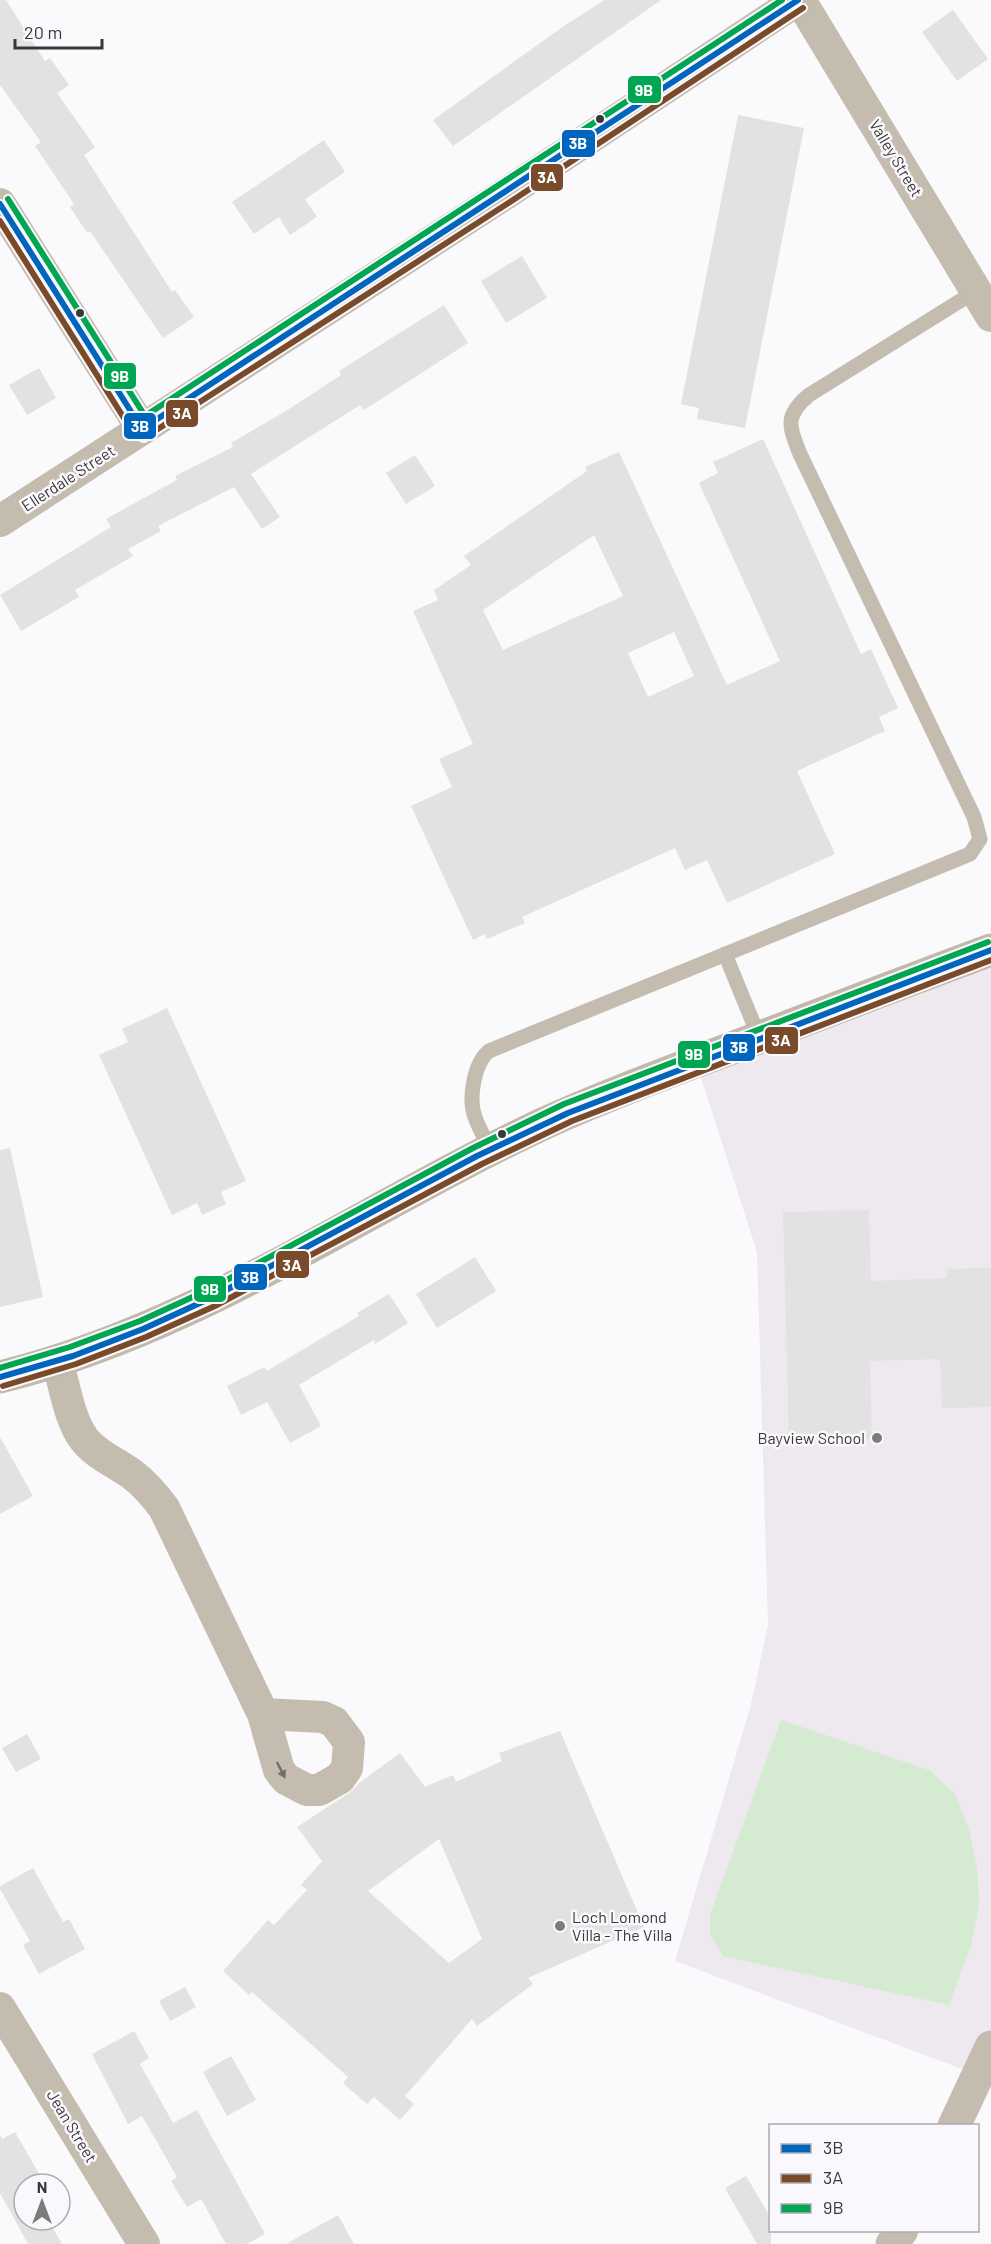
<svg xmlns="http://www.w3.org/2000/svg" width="991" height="2244" font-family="Barlow,sans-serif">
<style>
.built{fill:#ede9ee}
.green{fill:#d4ebd1}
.building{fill:#e3e2e3;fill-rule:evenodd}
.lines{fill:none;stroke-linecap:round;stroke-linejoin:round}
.service{stroke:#c4bcae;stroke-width:15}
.minor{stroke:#c4bcae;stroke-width:32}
.tertiary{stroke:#c4bcae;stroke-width:33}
.secondary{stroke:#c2b9ab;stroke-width:33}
.bus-1-casing{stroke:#faf8fc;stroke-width:10}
.bus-2-casing{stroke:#faf8fc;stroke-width:10}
.bus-3-casing{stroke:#faf8fc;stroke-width:10}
.bus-1{stroke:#0065bd;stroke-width:6}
.bus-2{stroke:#7a4b2a;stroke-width:6}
.bus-3{stroke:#00a651;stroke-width:6}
.oneway{fill:#716d68}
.bus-dot{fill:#393839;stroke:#faf8fc;stroke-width:2}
.poi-dot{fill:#7d7c7d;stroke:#faf8fc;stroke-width:2}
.labels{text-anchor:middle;stroke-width:5;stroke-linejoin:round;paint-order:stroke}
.street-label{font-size:16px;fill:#393839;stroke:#faf8fc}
.poi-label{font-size:16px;fill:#393839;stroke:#faf8fc;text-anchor:end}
.line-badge{stroke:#faf8fc;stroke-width:2}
.badge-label{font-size:16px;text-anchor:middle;font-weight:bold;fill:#fff}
</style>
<rect width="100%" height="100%" fill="#faf9fb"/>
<polygon class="built" points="991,950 991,2047 978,2075 675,1961 750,1708 768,1625 757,1252 696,1062"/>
<polygon class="green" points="781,1720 929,1770 955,1794 969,1830 977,1866 979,1904 972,1942 949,2005 723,1956 710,1934 710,1915"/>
<g class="building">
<polygon points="0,0 6,0 45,61 50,58 69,85 57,93 95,147 84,155 172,292 175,290 194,317 163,338 90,231 87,233 70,207 74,204 35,146 41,142 0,85"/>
<polygon points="604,0 661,0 453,146 433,120 561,28"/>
<polygon points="953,10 988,59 957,81 922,32"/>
<polygon points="738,115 804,128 745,428 697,419 699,408 681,404"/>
<polygon points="324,140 345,172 305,199 317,217 290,235 279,217 254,234 232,202"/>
<polygon points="522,256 547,298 506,323 481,281"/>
<polygon points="444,305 468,343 364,410 360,405 251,474 280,517 262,529 234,487 158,526 161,531 128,549 133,556 75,590 79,597 21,631 0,595 111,527 106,519 177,480 175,476 233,447 231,443 286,411 341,375 339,371"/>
<polygon points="39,368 56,398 27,415 9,385"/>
<path d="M763,439L861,654L871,649L898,708L879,717L885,731L797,771L835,854L727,903L707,860L685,870L675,848L522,917L525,923L487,939L485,934L473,940L411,806L452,787L439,759L473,744L413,611L438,600L434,590L471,565L464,556L587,471L585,467L619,452L727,685L780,661L699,483L718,473L713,462ZM594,535L623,596L503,650L483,610ZM674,632L694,676L648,697L628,653Z"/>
<polygon points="415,455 435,486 406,504 386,473"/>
<polygon points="167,1008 246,1181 221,1192 226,1204 202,1215 197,1203 172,1215 99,1055 128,1042 122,1029"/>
<polygon points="10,1148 43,1297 0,1307 0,1150"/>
<polygon points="869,1210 871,1281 947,1278 947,1269 991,1268 991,1407 942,1408 940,1359 870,1361 872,1439 789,1441 783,1212"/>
<polygon points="475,1257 496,1291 437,1328 416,1294"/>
<polygon points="389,1294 408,1323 375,1344 374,1340 299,1385 321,1426 290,1443 267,1402 241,1415 227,1386 264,1367 267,1371 359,1316 357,1313"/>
<polygon points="0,1437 33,1496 0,1514"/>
<path d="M560,1731L644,1927L528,1978L533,1984L477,2026L472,2019L405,2096L414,2104L400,2120L374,2097L367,2104L343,2083L348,2077L252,1992L249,1995L223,1971L268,1920L274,1925L307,1890L301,1885L322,1861L297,1827L349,1793L359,1783L400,1753L425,1787L453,1775L456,1782L502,1761L499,1753ZM439,1839L482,1939L449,1963L368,1891Z"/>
<polygon points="27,1734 41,1759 16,1772 2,1748"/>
<polygon points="33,1868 63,1922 69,1919 85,1949 39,1974 23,1945 30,1941 0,1889 0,1886"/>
<polygon points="185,1987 196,2007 170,2021 159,2001"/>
<polygon points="134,2031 149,2058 140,2064 173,2123 197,2110 265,2234 247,2244 226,2244 201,2199 187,2207 171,2181 177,2177 142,2116 128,2124 92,2054"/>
<polygon points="231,2056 256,2100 227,2116 203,2072"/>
<polygon points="15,2132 45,2184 24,2184 24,2220 48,2220 62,2244 28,2244 0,2193 0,2134 2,2139"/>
<polygon points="746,2176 771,2218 771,2244 757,2244 725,2188"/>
<polygon points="338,2215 354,2244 286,2244"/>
</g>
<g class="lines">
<g class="service">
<polyline points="725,954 759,1037"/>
<path d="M491,1151C486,1140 479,1129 475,1117C468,1099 474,1063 489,1051L970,854L980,839L974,817L800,454C789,426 784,416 809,395L976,291"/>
</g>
<g class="minor">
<polyline points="800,0 991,316"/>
<polyline points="0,204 142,429"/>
<polyline points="0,521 505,194 798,0"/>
<path d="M57,1361C65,1386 69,1419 84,1439C96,1455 117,1463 133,1475C145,1484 155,1496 164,1508L263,1714L279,1770L286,1779L307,1790H319L340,1778L347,1768L349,1742L334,1722L323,1717L263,1714"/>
<polyline points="0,2008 144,2244"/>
</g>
<g class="tertiary">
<polyline points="954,2126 991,2047"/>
<polyline points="892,2244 902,2230"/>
</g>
<path class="secondary" d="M0,1377C198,1329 363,1208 545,1123C606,1095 669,1072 732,1048C818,1015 904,982 991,950"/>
<defs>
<g id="bus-1">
<polyline points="0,204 142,429 798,0"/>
<polyline points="0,1377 73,1356 143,1329 211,1298 477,1156 568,1113 991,950"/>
</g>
<g id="bus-2">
<polyline points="0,221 134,434 144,438 510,202 803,8"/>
<polyline points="3,1386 76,1364 146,1337 215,1306 482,1164 572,1121 991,960"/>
</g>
<g id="bus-3">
<polyline points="8,199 145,416 782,0"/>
<polyline points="0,1368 70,1347 140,1321 208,1290 473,1148 564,1104 988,942"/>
</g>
</defs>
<use href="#bus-1" class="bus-1-casing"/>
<use href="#bus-2" class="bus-2-casing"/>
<use href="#bus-3" class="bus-3-casing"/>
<use href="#bus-1" class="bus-1"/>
<use href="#bus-2" class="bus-2"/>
<use href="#bus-3" class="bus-3"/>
</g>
<defs><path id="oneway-solid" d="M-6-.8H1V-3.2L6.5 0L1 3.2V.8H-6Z" transform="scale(1.5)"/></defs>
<use class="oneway" href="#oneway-solid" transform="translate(281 1770) rotate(63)"/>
<g class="bus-dot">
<circle cx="600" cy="119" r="5"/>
<circle cx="80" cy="313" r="5"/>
<circle cx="502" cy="1134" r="5"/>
</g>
<g class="poi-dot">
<circle cx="877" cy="1438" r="6"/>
<circle cx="560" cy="1926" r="6"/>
</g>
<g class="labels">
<g class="street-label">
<text transform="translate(896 158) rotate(59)" y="6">Valley Street</text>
<text transform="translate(68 478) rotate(-33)" y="6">Ellerdale Street</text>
<text transform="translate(72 2126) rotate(59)" y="6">Jean Street</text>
</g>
<g class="poi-label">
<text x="865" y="1444">Bayview School</text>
<text x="572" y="1923" text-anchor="start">Loch Lomond<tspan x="572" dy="18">Villa - The Villa</tspan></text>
</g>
</g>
<g class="line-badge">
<rect x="627" y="75" width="35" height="29" rx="6" fill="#00a651"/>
<rect x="561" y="129" width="35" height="29" rx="6" fill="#0065bd"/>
<rect x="530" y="163" width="34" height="29" rx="6" fill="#7a4b2a"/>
<rect x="103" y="362" width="34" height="28" rx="6" fill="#00a651"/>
<rect x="165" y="399" width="34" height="29" rx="6" fill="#7a4b2a"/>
<rect x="123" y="412" width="34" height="28" rx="6" fill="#0065bd"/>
<rect x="764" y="1026" width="35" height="29" rx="6" fill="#7a4b2a"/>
<rect x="722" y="1033" width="34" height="29" rx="6" fill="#0065bd"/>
<rect x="677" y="1040" width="34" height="29" rx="6" fill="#00a651"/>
<rect x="275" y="1250" width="35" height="29" rx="6" fill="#7a4b2a"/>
<rect x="233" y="1263" width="35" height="28" rx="6" fill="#0065bd"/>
<rect x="193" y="1275" width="34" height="28" rx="6" fill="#00a651"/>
</g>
<g class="badge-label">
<text x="644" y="96">9B</text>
<text x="578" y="149">3B</text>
<text x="547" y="183">3A</text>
<text x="120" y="382">9B</text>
<text x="182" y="419">3A</text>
<text x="140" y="432">3B</text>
<text x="781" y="1046">3A</text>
<text x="739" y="1053">3B</text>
<text x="694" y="1060">9B</text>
<text x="292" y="1271">3A</text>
<text x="250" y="1283">3B</text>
<text x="210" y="1295">9B</text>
</g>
<rect x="769" y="2124" width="210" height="108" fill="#faf8fc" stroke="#adabae" stroke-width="1.5"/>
<rect x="781" y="2144" width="30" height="9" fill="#0065bd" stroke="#adabae" stroke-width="1.5"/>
<text x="823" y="2154" font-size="18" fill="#393839">3B</text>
<rect x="781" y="2174" width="30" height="9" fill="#7a4b2a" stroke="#adabae" stroke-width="1.5"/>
<text x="823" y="2184" font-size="18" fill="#393839">3A</text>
<rect x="781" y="2204" width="30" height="9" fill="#00a651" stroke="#adabae" stroke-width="1.5"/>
<text x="823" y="2214" font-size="18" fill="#393839">9B</text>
<g transform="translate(42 2202)"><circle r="28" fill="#faf8fc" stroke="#adabae" stroke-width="1.5"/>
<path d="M0-4.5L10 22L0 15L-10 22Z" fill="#7d7c7d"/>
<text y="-9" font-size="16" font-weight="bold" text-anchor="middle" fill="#393839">N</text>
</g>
<path d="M15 39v9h87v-9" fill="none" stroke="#393839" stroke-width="3"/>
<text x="24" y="39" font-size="18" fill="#393839" stroke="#faf8fc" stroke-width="4.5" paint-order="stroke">20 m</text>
</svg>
